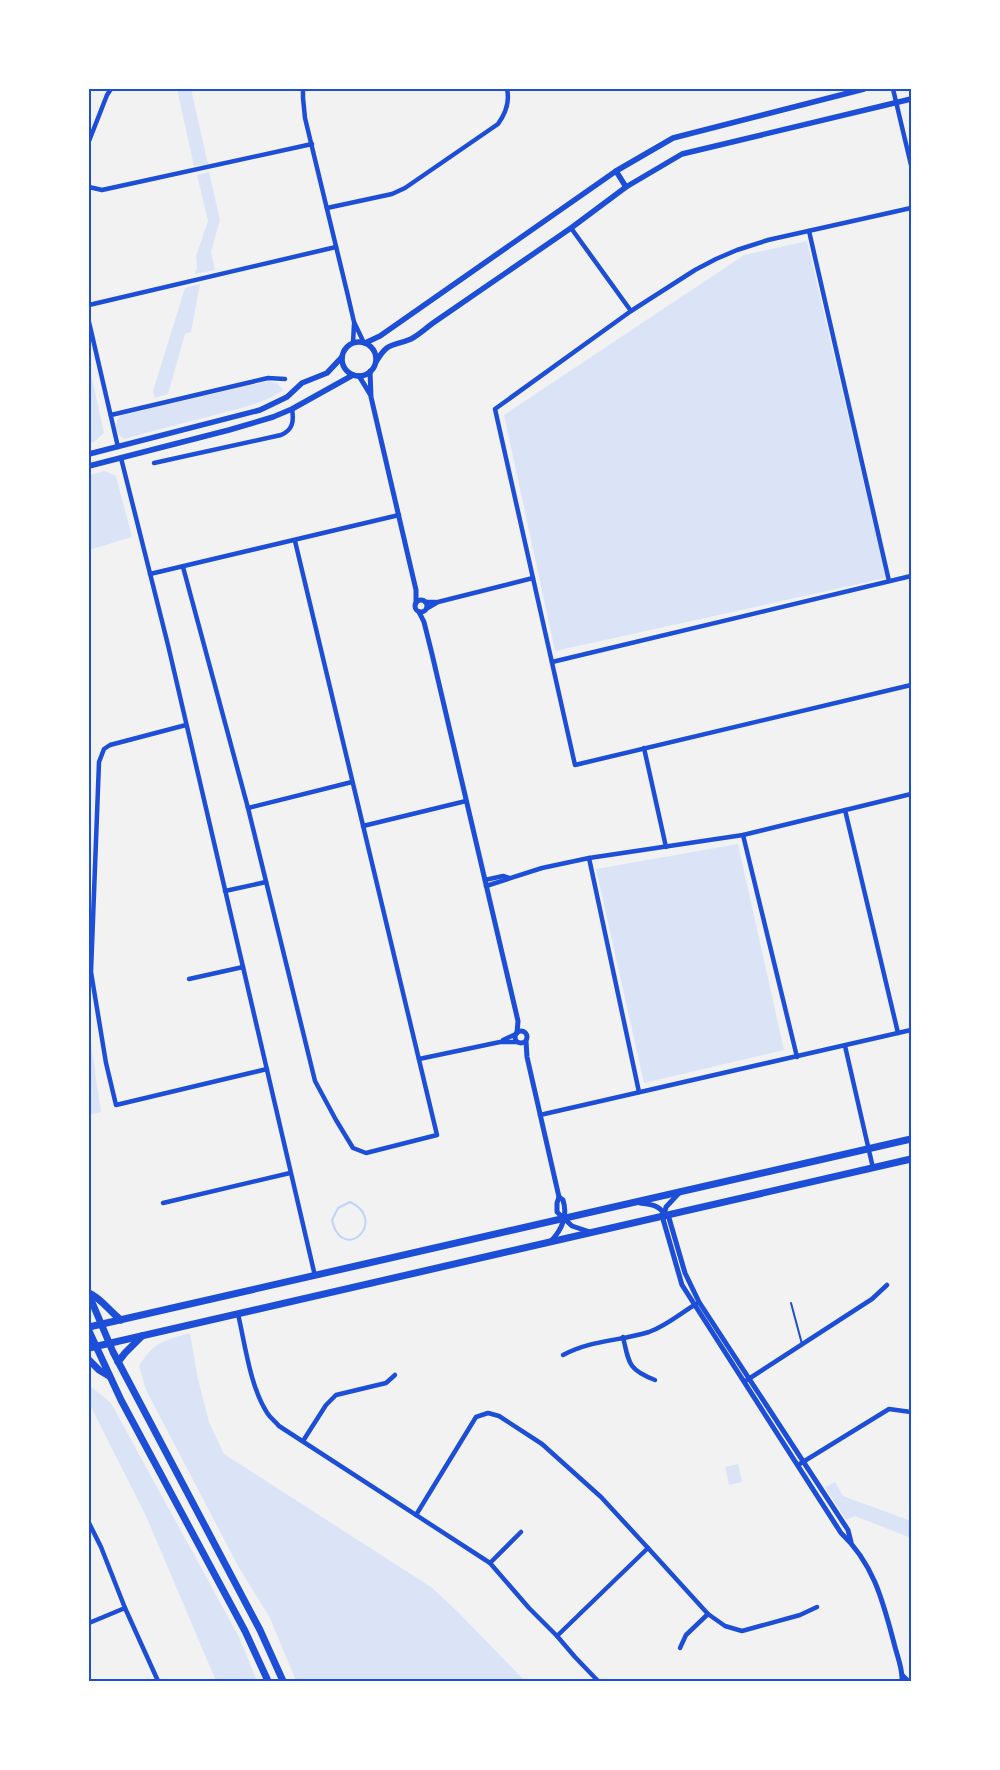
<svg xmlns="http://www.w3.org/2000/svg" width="1000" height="1770" font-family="Mulish,sans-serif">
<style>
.green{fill:#dbe4f7}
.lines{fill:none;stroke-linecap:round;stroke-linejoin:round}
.stream{stroke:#bfd3fe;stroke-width:2}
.service{stroke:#1d4ed8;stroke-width:2}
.minor{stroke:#1d4ed8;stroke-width:4.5}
.tertiary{stroke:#1d4ed8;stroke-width:5}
.secondary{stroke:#1d4ed8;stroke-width:5.5}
.primary{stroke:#1d4ed8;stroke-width:7}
.trunk{stroke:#1d4ed8;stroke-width:7}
.neatline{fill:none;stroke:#1d4ed8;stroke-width:2}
</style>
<rect width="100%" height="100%" fill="#f2f2f2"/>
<g class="green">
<polygon points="177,89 191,89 208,164 194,166"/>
<polygon points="209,172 220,220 211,252 215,270 195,274 197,267 196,256 208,221 197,175"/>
<polygon points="807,241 886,578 555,651 504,415 744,255"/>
<polygon points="200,284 191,332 185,334 168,394 155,398 153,391 185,288"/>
<polygon points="89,364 104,433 94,442 89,443"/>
<path d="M268,381L277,383L283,390C263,405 235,409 211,416C182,423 153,431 124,439L118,434L116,425L118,418L123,415Z"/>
<polygon points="105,471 116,476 132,537 89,550 89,475"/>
<polygon points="738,844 784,1050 644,1083 596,869"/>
<polygon points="89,1030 101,1112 89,1115"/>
<path d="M190,1333L198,1379L209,1422L224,1454L431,1587L456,1610L525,1681H296L270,1618L238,1566L146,1390L139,1366C155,1341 163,1341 190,1333Z"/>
<polygon points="89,1385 111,1403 239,1637 257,1681 216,1681 146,1516 89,1403"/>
<polygon points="738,1464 742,1482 729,1485 725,1467"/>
<polygon points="835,1482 843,1496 911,1521 911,1538 855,1516 846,1520 825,1487"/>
</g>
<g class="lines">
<path class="stream" d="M350,1202C385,1218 352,1257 336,1231C334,1228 333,1223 332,1220L338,1208Z"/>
<polyline class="service" points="791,1303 802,1344"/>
<g class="minor">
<polyline points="303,89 303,98 305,118 348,296 354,322 364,343"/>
<polyline points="893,89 911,165"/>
<polyline points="89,141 107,95 111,89"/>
<polyline points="89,187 102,190 312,144"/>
<path d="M327,208L392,194L405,188L498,124C506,113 510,102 507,89"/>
<polyline points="911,208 768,240 737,250 716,259 695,270 631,311 495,409 575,765 911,685"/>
<polyline points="571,228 631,311"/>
<polyline points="809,231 889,581"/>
<polyline points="89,305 336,247"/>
<polyline points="89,322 118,447"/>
<polyline points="353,343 354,324"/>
<polyline points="111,415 268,378 285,379"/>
<polyline points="121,458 168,645 315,1276"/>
<path d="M154,463L281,435C293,430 294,421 292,409"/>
<polyline points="183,567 248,808 315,1081 336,1120 353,1148 366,1153 437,1135 295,541"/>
<polyline points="150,574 399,515"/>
<polyline points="425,602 436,602"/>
<polyline points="426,609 438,602 533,578"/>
<polyline points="552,662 911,576"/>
<polyline points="186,725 110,745 104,749 99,762 91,972 106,1063 116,1105 267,1069"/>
<polyline points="644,748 666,847"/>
<polyline points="248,808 352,782"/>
<polyline points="845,810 898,1033"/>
<polyline points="363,826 466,801"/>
<polyline points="743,835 797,1057"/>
<polyline points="589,858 639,1092"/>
<polyline points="485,880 503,876 509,878"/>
<polyline points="486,886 542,868 589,858 743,835 911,794"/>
<polyline points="225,891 266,882"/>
<polyline points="189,979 243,967"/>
<polyline points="503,1040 516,1034"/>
<polyline points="845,1046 873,1168"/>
<polyline points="419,1059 500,1042 517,1042"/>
<polyline points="540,1115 911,1030"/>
<polyline points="163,1203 290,1173"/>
<path d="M238,1314C245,1344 250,1385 266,1411C269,1417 275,1421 279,1426L490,1563L529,1608L557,1636L575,1657L598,1681"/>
<path d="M623,1337C629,1363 628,1370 655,1380"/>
<path d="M563,1355C591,1340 620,1341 649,1332C666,1326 681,1313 696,1304"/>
<polyline points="747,1380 872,1299 887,1285"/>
<polyline points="303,1441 326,1405 336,1395 386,1383 395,1375"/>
<polyline points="798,1465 889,1409 911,1412"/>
<polyline points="416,1515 476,1417 488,1413 499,1416 542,1444 601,1497 648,1548 557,1636"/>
<polyline points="89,1523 101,1547 125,1608 158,1681"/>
<polyline points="648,1548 708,1614 725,1626 742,1631 800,1615 817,1607"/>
<polyline points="490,1563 521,1532"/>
<polyline points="89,1623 125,1608"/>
<polyline points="680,1648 686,1635 708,1614"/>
</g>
<g class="tertiary">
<polyline points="370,371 371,397 416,590 416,603"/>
<polyline points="359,376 370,394"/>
<circle cx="421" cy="606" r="6"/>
<polyline points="419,612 424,622 432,654 518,1021 517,1033"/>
<circle cx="521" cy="1037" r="6"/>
<polyline points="526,1041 527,1057 559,1197 557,1203 557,1212 572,1226 590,1232"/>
<path d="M680,1192L666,1207L663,1219L682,1285L841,1533C874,1564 883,1602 894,1643C897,1656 903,1669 902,1681"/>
<path d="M640,1203C647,1204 655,1204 660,1209C664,1213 665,1215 669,1218L685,1273L699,1302L848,1530L851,1542"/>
<path d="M550,1242C562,1230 568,1216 563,1200L559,1197"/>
<polyline points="902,1675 908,1681"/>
</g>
<g class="secondary">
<polyline points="616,171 626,187"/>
<circle cx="359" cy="359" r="17"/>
<polyline points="365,343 380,336 616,171 673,138 864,89"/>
<path d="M376,362C388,341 392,347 411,339C419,335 426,328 433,323L571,228L626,187L682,154L911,99"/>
<polyline points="89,454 260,410 287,397 302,383 327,373 342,357"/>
<polyline points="89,466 229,430 273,417 292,409 353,375"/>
</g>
<g class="primary">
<polyline points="89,1327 911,1139"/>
<polyline points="89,1348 911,1159"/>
</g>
<g class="trunk">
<path d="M89,1293C102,1299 109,1311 121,1320"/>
<polyline points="89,1295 113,1352 260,1630 283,1681"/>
<polyline points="89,1331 121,1400 245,1631 268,1681"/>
<polyline points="89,1360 99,1370 109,1376"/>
<polyline points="118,1362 125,1353 142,1336"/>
</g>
</g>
<rect width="1000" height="1770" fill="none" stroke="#ffffff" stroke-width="180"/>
<rect x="90" y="90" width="820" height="1590" class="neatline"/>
</svg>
